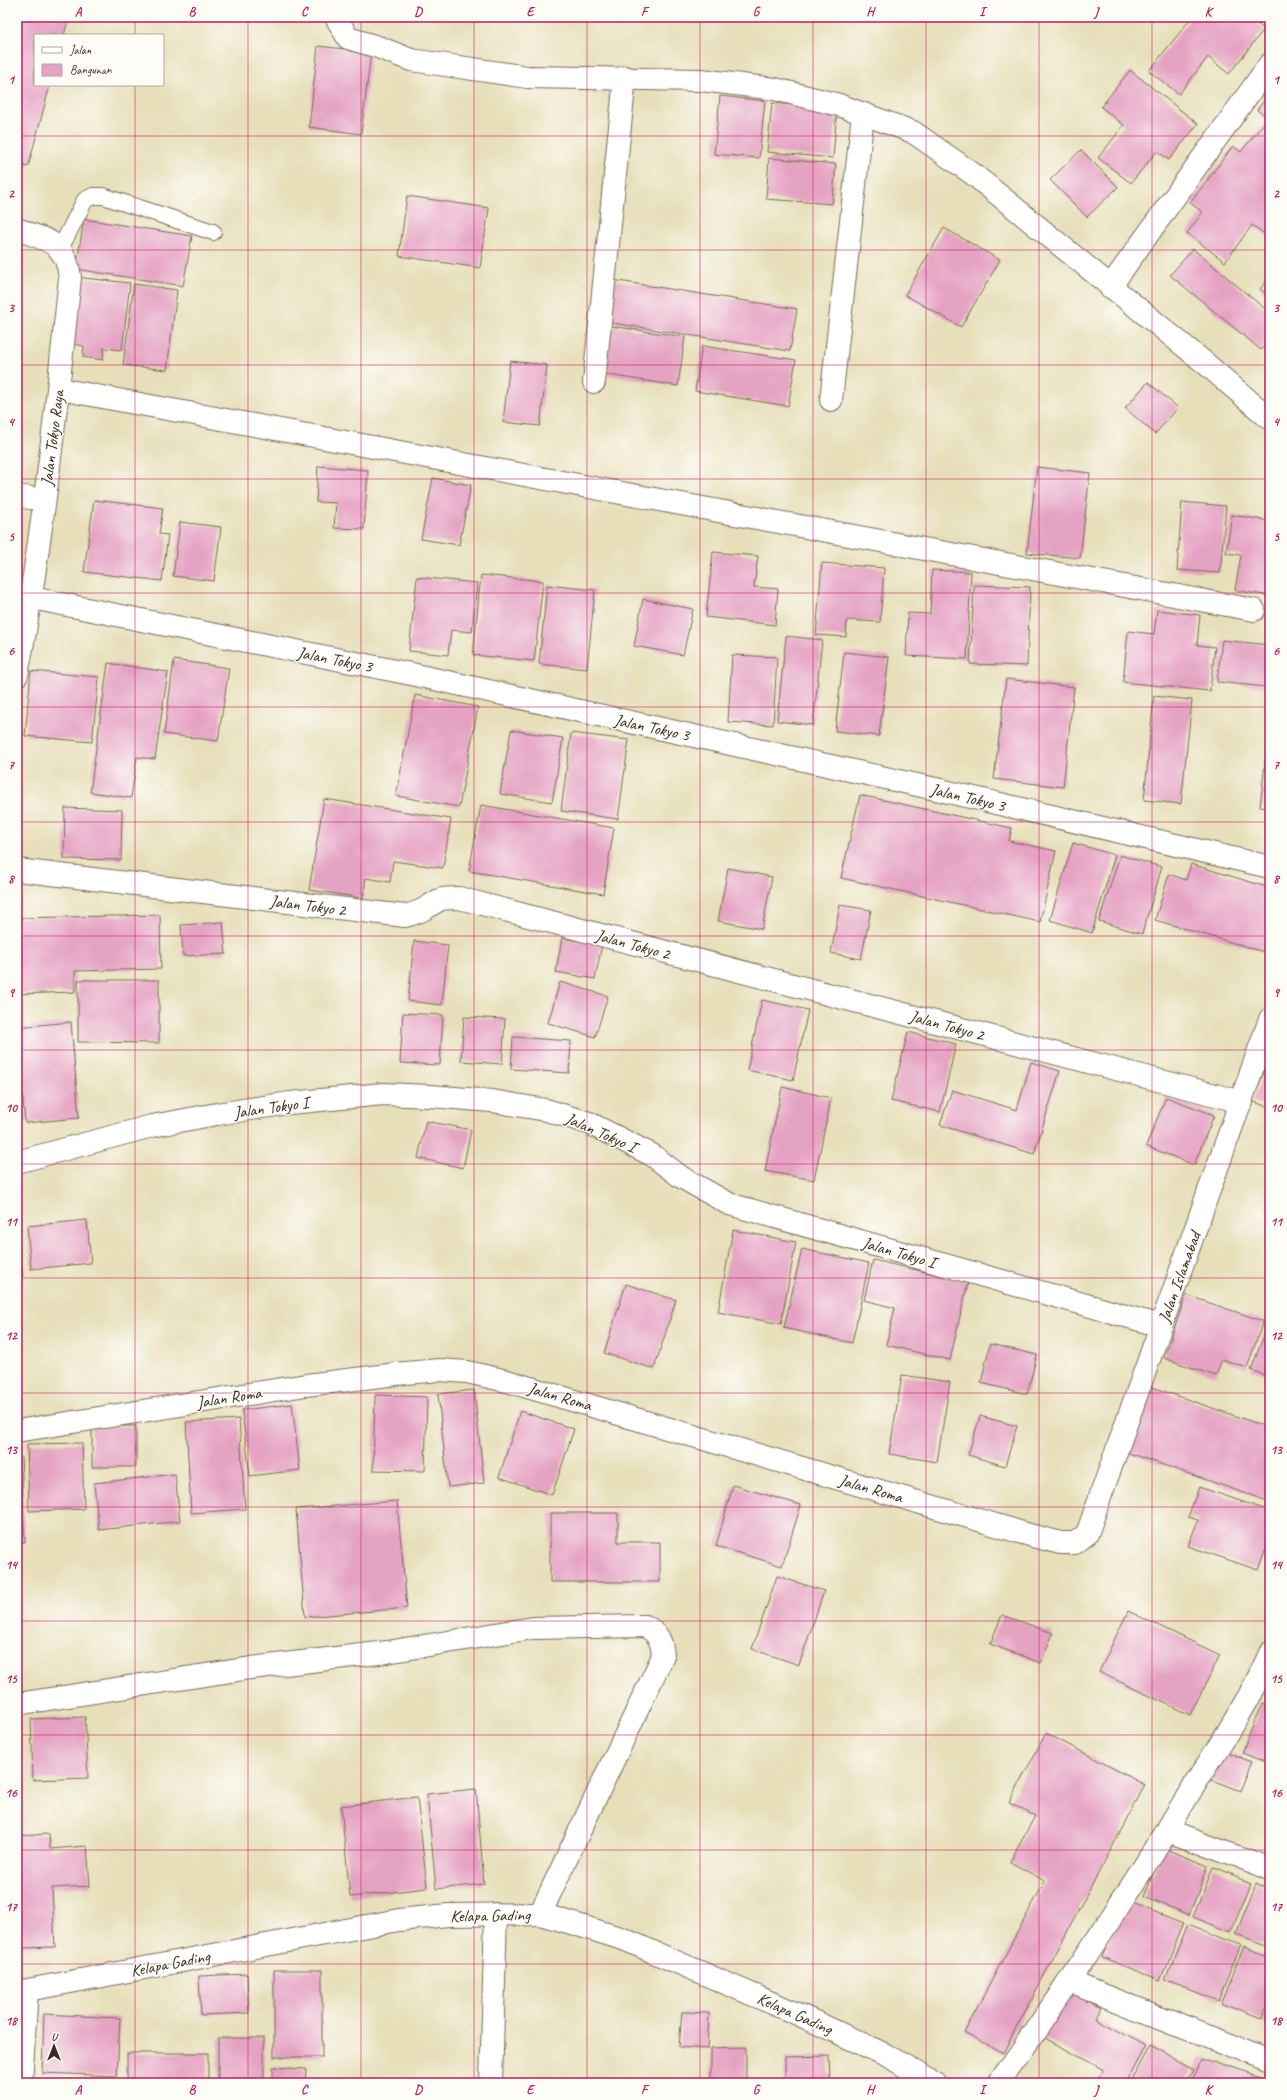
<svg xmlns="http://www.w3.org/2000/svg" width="1287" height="2100" font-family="Caveat,sans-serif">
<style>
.building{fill:#e5a3c3}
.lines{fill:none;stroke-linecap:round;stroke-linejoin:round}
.lane-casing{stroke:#776955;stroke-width:18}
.street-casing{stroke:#776955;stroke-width:24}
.secondary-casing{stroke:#776955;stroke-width:24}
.lane{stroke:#fff;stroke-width:16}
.street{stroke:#fff;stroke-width:22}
.secondary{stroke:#fff;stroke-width:22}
.grid{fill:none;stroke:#c2185b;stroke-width:1;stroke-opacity:0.55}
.labels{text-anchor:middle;stroke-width:3;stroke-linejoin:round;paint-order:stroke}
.street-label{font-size:17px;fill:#3b2a1e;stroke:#fdfcf7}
.neatline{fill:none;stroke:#c2185b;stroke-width:1.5}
.grid-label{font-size:13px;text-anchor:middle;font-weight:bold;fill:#c2185b}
</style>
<rect width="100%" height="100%" fill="#fdfcf7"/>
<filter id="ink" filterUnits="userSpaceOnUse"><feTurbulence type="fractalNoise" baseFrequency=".025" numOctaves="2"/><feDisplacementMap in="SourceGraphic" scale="8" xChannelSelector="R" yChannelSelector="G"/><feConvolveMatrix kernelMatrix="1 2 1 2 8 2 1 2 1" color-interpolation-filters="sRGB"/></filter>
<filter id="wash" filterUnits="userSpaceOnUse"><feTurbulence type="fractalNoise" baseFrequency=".012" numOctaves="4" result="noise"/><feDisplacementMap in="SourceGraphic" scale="16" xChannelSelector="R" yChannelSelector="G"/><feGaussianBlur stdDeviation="0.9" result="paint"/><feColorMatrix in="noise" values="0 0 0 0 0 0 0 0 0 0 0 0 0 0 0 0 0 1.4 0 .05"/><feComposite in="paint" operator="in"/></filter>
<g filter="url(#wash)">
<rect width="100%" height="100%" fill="#e7dfba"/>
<g id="blocks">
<g class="building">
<polygon points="17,17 69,17 64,35 35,35 35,85 50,85 28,167 17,164"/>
<polygon points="1192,17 1248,17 1264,29 1229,74 1208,57 1179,94 1149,71"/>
<polygon points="318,46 371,52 361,134 309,127"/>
<polygon points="1130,70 1198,124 1169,160 1157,151 1131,183 1098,158 1124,125 1101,107"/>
<polygon points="1270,92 1270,238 1252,225 1225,262 1187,233 1203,212 1190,203 1233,146 1241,152 1268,118 1257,110"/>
<polygon points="720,96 765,101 759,158 714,154"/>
<polygon points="772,103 837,109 833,158 767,152"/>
<polygon points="1081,150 1118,187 1087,217 1050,180"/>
<polygon points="769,158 836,164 832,204 766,199"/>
<polygon points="407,196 489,208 480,268 399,256"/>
<polygon points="84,219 192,236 183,286 76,269"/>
<polygon points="944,228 1000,260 961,327 905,295"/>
<polygon points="1193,249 1270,313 1270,339 1261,350 1170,275"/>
<polygon points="1270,276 1270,297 1260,289"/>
<polygon points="75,277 130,283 122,350 104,348 103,360 83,357 84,346 67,343"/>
<polygon points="612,280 797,309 790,351 606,322"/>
<polygon points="134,284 177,290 167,370 123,365"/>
<polygon points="610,326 685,337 678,386 602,374"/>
<polygon points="702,346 796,360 788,406 695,391"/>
<polygon points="510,361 547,365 540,426 503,422"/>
<polygon points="1148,382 1178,408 1155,434 1125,408"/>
<polygon points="318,466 368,470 364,529 334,528 336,503 316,502"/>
<polygon points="1037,467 1090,473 1080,558 1027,553"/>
<polygon points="433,478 471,485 459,545 421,539"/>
<polygon points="94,500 163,508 159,534 168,535 162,581 84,572"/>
<polygon points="1182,502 1226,506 1220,573 1177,570"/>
<polygon points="1232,515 1270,521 1270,596 1235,590 1241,555 1226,553"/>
<polygon points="180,522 221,527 214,581 173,576"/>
<polygon points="713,552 758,556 754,587 778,589 775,625 706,617"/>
<polygon points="822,563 884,568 880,622 847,620 846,637 816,635"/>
<polygon points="932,570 971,572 967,659 906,656 908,613 930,614"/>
<polygon points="481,575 543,581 534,661 473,655"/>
<polygon points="417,577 477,583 472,632 451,630 448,655 409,651"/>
<polygon points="547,585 595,590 587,669 539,664"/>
<polygon points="974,585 1030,587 1027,666 970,664"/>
<polygon points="643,599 693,609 683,655 634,646"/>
<polygon points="1157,610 1200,615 1197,645 1215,647 1210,691 1123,682 1128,631 1154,634"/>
<polygon points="786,636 822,640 813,725 777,721"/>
<polygon points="1222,640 1270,645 1266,687 1217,682"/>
<polygon points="844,652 889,657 879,736 835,731"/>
<polygon points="732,655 777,657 773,725 728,722"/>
<polygon points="174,660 229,668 218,741 164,734"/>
<polygon points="108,663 168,672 155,759 137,757 131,798 90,792"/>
<polygon points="31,671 99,677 92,742 25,736"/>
<polygon points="1006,679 1074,687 1063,787 994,779"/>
<polygon points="415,695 478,707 459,807 396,796"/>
<polygon points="1154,696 1192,700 1181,804 1144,800"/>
<polygon points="511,730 563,738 552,802 500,794"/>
<polygon points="571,733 629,740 618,819 561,811"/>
<polygon points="1267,746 1270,747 1270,808 1260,807"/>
<polygon points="860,795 1012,828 1009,841 1056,851 1040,922 841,878"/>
<polygon points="324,799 451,819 443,868 393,861 390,882 366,878 363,898 309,890"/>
<polygon points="481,805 614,828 603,894 469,871"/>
<polygon points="65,808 122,810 121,860 64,859"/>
<polygon points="1073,843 1115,855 1092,933 1050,920"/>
<polygon points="1120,855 1162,867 1142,934 1099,921"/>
<polygon points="1191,864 1270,888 1270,932 1264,952 1155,920 1169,874 1186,880"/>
<polygon points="728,868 772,877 762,929 718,921"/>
<polygon points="840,905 871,910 861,959 831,953"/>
<polygon points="160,915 161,969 75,971 75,992 17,994 17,918"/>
<polygon points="223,922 226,954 183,956 181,925"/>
<polygon points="562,938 602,945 595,979 556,972"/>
<polygon points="414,941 448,945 442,1005 408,1001"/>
<polygon points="78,980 159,980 159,1043 78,1042"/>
<polygon points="560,982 608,996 595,1037 548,1023"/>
<polygon points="762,1000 808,1010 793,1080 747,1070"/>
<polygon points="403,1013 443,1015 440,1065 400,1063"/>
<polygon points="464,1017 505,1019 502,1064 461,1061"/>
<polygon points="71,1022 79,1118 25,1123 17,1027"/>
<polygon points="908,1032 956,1044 940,1112 891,1101"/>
<polygon points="513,1037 571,1041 569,1073 511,1069"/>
<polygon points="1270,1057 1270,1108 1252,1101"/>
<polygon points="1031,1062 1060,1071 1034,1154 940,1125 952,1090 1017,1110"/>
<polygon points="782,1087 831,1098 814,1180 765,1171"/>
<polygon points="1166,1097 1214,1115 1194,1165 1146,1146"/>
<polygon points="426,1121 471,1130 463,1168 418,1158"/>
<polygon points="87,1220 91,1263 31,1269 27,1226"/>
<polygon points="17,1228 23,1276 17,1276"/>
<polygon points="733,1230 796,1242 781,1324 718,1312"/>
<polygon points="802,1249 869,1263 852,1343 784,1328"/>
<polygon points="873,1260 968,1282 950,1360 886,1345 895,1308 864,1300"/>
<polygon points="626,1284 676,1300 654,1369 604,1353"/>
<polygon points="1186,1295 1263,1321 1247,1368 1222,1359 1216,1376 1164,1358"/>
<polygon points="1268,1324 1270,1325 1270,1377 1251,1370"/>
<polygon points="990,1344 1037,1355 1027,1394 981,1383"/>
<polygon points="902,1375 950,1382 937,1462 889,1454"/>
<polygon points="1146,1385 1270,1428 1270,1502 1123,1451"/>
<polygon points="474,1390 484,1483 448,1487 438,1394"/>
<polygon points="375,1395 427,1397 425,1471 373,1470"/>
<polygon points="292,1404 300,1470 250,1476 242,1410"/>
<polygon points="520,1411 574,1429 552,1495 499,1477"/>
<polygon points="980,1416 1017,1426 1005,1466 968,1455"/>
<polygon points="239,1419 245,1509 191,1513 186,1422"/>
<rect x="92" y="1426" width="44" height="41"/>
<polygon points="82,1443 84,1509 29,1511 27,1444"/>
<polygon points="17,1457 21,1457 25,1542 17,1543"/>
<polygon points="175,1474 180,1521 99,1530 94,1483"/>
<polygon points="733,1485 801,1505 782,1566 716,1546"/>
<polygon points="1199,1487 1270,1511 1270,1536 1258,1570 1188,1546 1198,1520 1188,1517"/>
<polygon points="397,1501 407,1608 305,1617 296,1509"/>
<polygon points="550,1513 618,1513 618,1542 660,1542 660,1582 550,1582"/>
<polygon points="777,1576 824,1591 799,1665 752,1649"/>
<polygon points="1128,1611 1220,1655 1190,1715 1099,1672"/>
<polygon points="1002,1615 1053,1633 1041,1663 990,1644"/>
<polygon points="1262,1703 1270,1706 1270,1764 1242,1753"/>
<polygon points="85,1717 88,1778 33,1780 31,1719"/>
<polygon points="1046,1733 1145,1785 1003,2053 964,2032 1045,1881 1010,1862 1035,1816 1009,1803"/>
<polygon points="1219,1749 1252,1762 1240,1791 1207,1778"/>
<polygon points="476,1789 484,1884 436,1889 427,1794"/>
<polygon points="417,1797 427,1888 350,1897 341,1806"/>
<polygon points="49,1834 50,1849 87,1846 90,1886 52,1888 55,1947 22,1948 21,1933 17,1933 17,1836"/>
<polygon points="1163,1848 1208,1866 1189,1915 1144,1897"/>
<polygon points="1213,1868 1251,1883 1231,1932 1193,1917"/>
<polygon points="1256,1883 1270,1889 1270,1947 1236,1934"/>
<polygon points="1125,1900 1183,1923 1160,1981 1102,1957"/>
<polygon points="1187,1925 1241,1946 1219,2000 1165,1979"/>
<polygon points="1244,1947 1270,1958 1270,1997 1261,2020 1221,2004"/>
<rect x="274" y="1970" width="48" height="87"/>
<polygon points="247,1974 249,2013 201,2015 199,1976"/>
<polygon points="1067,1991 1100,2008 1095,2018 1146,2046 1126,2083 1096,2083 1103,2070 1042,2037"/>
<polygon points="1270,2007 1270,2024 1264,2021"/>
<polygon points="682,2012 709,2013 707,2049 679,2047"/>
<polygon points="44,2014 120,2018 117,2076 42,2073"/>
<rect x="218" y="2038" width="46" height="45"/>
<polygon points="1150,2046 1193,2069 1185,2083 1130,2083"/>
<polygon points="746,2047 746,2083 711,2083 711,2048"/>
<rect x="127" y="2053" width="81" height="30"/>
<polygon points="829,2056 830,2083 785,2083 785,2057"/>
<polygon points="1200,2057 1267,2079 1266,2083 1191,2083"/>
<polygon points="273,2067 306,2069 305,2083 273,2083"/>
</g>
</g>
</g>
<g filter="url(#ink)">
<use href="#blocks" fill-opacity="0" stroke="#776955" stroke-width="1"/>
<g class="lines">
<defs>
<polyline id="lane" points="60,249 85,200 93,196 103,196 213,232"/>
<g id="street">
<polyline points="336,17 348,38 378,47 411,60 527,77 701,80 775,89 839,105 913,132 973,174 1205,363 1270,419"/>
<path d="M17,229C48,241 66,241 70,278C56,411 42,544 17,675"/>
<polyline points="1110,287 1270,64"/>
<polyline points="594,382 625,77"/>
<polyline points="59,389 1254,610"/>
<polyline points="831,400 863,114"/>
<polyline points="17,496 44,500"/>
<polyline points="32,598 416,675 940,790 1270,867"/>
<path d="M17,870L405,916C412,914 420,912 426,908C441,898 441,898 459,898L1242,1102"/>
<polyline points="17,1162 152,1126 217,1114 290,1103 383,1094 430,1096 492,1101 546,1110 589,1123 652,1155 681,1177 729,1204 1161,1326"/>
<polyline points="17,1431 306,1385 405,1373 440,1370 467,1372 507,1381 1033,1536 1061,1543 1075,1543 1087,1534 1270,1019"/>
<path d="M17,1704L251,1668L387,1652L533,1628L645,1626C658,1633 662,1641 663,1656L540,1914"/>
<polyline points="1167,1831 1270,1869"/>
<polyline points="1070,1982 1270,2061"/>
<polyline points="21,2083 27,1991"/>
<polyline points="491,2083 496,1914"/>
<path d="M999,2083C1065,1989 1128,1895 1187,1797C1216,1750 1248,1704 1270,1653"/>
</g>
<polyline id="secondary" points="17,1992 399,1920 448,1915 540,1914 581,1926 623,1939 802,2016 886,2055 934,2083"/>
</defs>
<use href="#lane" class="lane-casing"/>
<use href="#street" class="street-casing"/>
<use href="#secondary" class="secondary-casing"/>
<use href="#lane" class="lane"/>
<use href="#street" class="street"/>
<use href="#secondary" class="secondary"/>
</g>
</g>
<path class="grid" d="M135,17V35M248,17V2083M361,17V2083M474,17V2083M587,17V2083M700,17V2083M813,17V2083M926,17V2083M1039,17V2083M1152,17V2083M135,85V2083M17,136H1270M17,250H1270M17,365H1270M17,479H1270M17,593H1270M17,707H1270M17,822H1270M17,936H1270M17,1050H1270M17,1164H1270M17,1278H1270M17,1393H1270M17,1507H1270M17,1621H1270M17,1735H1270M17,1850H1270M17,1964H1270"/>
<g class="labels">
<g class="street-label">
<text transform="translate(52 438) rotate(-83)" y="6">Jalan Tokyo Raya</text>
<text transform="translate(335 659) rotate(11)" y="6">Jalan Tokyo 3</text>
<text transform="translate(652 727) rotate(12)" y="6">Jalan Tokyo 3</text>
<text transform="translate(968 797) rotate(13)" y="6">Jalan Tokyo 3</text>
<text transform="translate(308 905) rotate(7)" y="6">Jalan Tokyo 2</text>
<text transform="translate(633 944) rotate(15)" y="6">Jalan Tokyo 2</text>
<text transform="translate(947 1025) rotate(15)" y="6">Jalan Tokyo 2</text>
<text transform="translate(271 1107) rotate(-8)" y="6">Jalan Tokyo I</text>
<text transform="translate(601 1132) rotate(24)" y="6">Jalan Tokyo I</text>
<text transform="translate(899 1252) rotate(16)" y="6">Jalan Tokyo I</text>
<text transform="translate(1179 1277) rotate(-70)" y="6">Jalan Islamabad</text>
<text transform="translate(560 1396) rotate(16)" y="6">Jalan Roma</text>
<text transform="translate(229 1397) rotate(-9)" y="6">Jalan Roma</text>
<text transform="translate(871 1488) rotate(16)" y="6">Jalan Roma</text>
<text transform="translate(490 1915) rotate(-1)" y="6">Kelapa Gading</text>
<text transform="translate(170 1963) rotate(-11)" y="6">Kelapa Gading</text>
<text transform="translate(795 2013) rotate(24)" y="6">Kelapa Gading</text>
</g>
</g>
<rect width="1287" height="2100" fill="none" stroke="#fdfcf7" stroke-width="44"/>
<rect x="34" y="34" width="130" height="52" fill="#fdfcf7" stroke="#afa8a0"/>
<rect x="42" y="47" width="20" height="6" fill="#ffffff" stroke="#afa8a0"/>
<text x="70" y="54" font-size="12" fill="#3b2a1e">Jalan</text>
<rect x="42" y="64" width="20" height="12" fill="#e5a3c3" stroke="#afa8a0"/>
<text x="70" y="74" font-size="12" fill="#3b2a1e">Bangunan</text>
<g transform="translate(54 2046)" stroke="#fdfcf7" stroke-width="3" paint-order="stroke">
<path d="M0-3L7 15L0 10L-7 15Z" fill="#3b2a1e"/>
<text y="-6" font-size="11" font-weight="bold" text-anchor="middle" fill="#3b2a1e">U</text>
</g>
<rect x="22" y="22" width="1243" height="2056" class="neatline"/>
<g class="grid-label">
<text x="78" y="16">A</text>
<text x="192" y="16">B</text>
<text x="304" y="16">C</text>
<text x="418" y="16">D</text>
<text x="530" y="16">E</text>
<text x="644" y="16">F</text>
<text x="756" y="16">G</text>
<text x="870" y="16">H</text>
<text x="982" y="16">I</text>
<text x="1096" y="16">J</text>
<text x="1208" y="16">K</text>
<text x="11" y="84">1</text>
<text x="1276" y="84">1</text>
<text x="11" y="198">2</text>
<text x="1276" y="198">2</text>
<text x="11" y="312">3</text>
<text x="1276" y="312">3</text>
<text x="11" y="426">4</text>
<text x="1276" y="426">4</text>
<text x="11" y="541">5</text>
<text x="1276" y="541">5</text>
<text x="11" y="655">6</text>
<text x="1276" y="655">6</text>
<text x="11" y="769">7</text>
<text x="1276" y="769">7</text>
<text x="11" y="883">8</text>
<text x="1276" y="883">8</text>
<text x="11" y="997">9</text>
<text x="1276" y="997">9</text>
<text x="11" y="1112">10</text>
<text x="1276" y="1112">10</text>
<text x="11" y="1226">11</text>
<text x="1276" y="1226">11</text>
<text x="11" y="1340">12</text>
<text x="1276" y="1340">12</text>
<text x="11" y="1454">13</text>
<text x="1276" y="1454">13</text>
<text x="11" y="1569">14</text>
<text x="1276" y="1569">14</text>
<text x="11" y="1683">15</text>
<text x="1276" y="1683">15</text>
<text x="11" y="1797">16</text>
<text x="1276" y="1797">16</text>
<text x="11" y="1911">17</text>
<text x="1276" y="1911">17</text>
<text x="11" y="2025">18</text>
<text x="1276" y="2025">18</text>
<text x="78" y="2094">A</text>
<text x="192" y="2094">B</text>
<text x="304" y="2094">C</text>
<text x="418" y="2094">D</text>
<text x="530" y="2094">E</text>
<text x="644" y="2094">F</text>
<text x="756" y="2094">G</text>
<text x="870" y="2094">H</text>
<text x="982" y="2094">I</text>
<text x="1096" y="2094">J</text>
<text x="1208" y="2094">K</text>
</g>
</svg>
